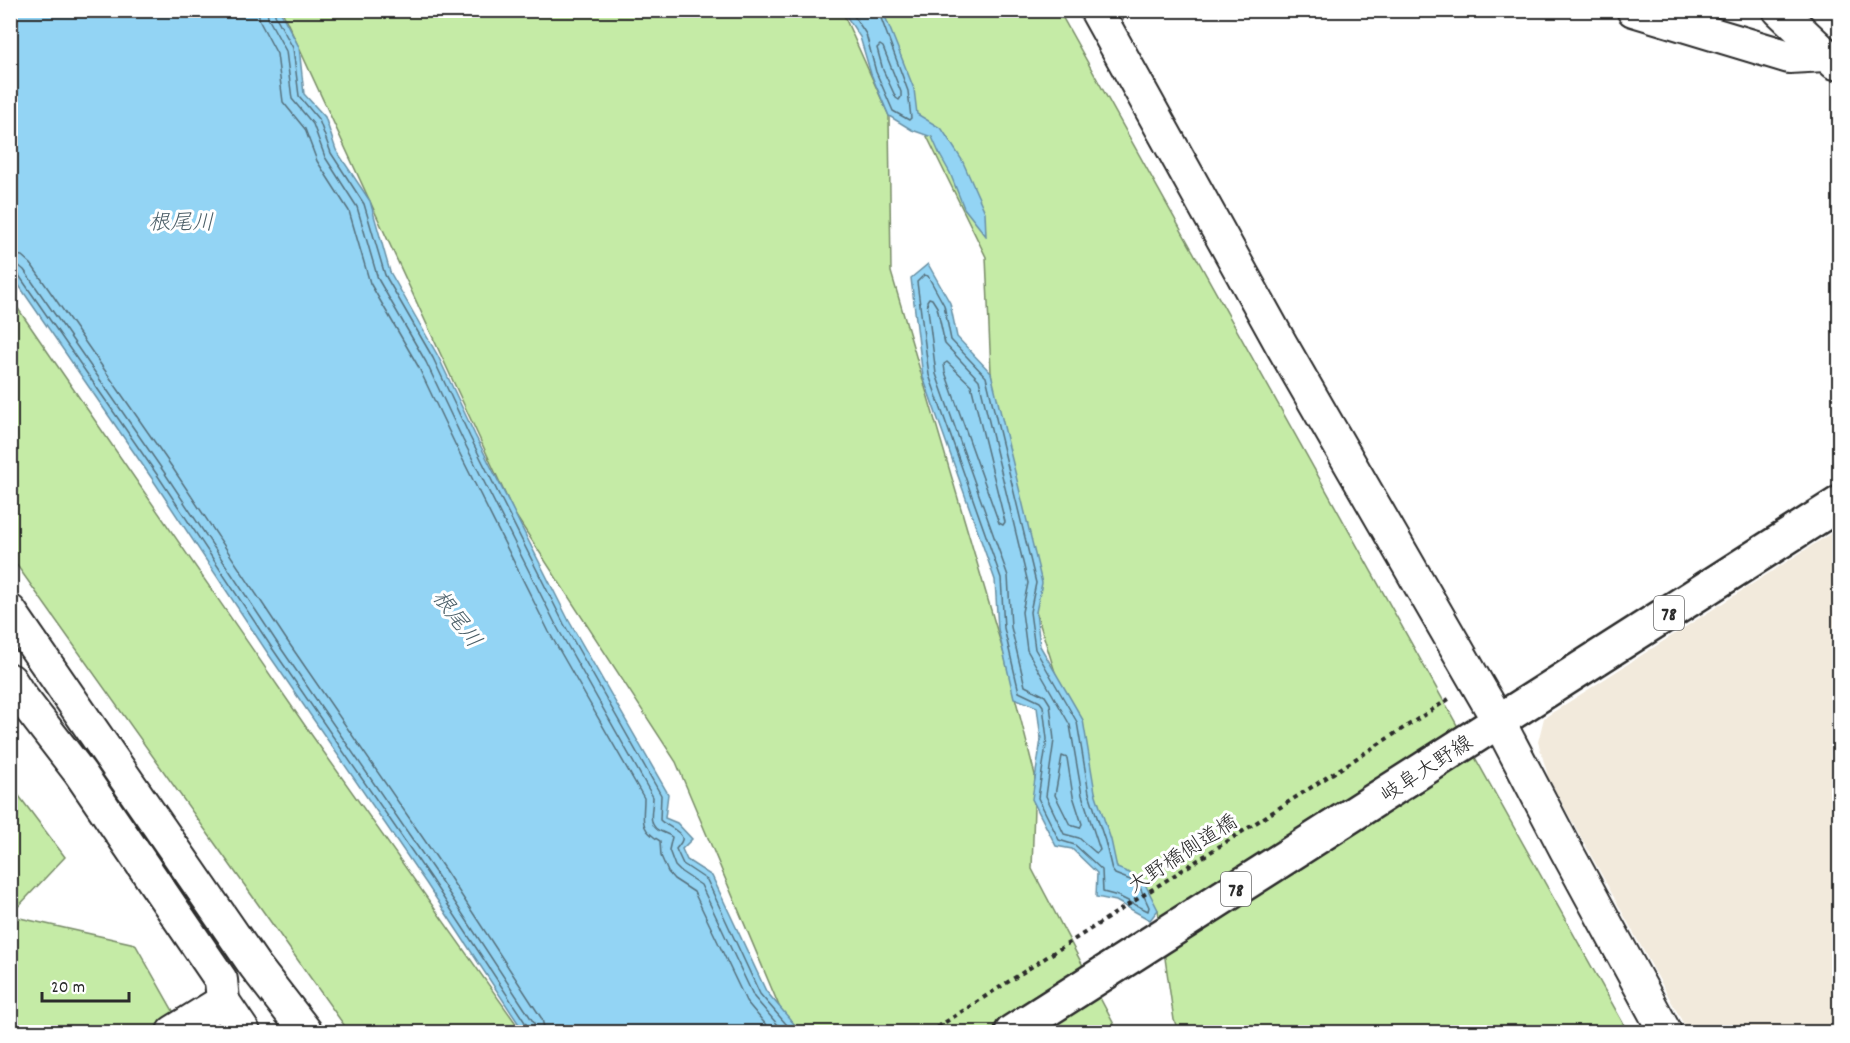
<svg xmlns="http://www.w3.org/2000/svg" width="1850" height="1043" font-family="Dekko,'Klee One',sans-serif">
<style>
.built{fill:#f2eadc}
.green{fill:#c5eba6;stroke:#788b68;stroke-width:1.5}
.water{fill:#93d4f4;stroke:#6990a4;stroke-width:1.5}
.lines{fill:none;stroke-linecap:round;stroke-linejoin:round}
.shore{stroke:#556f7b;stroke-width:1.5}
.street-casing{stroke:#2b2b2b;stroke-width:36}
.primary-casing{stroke:#2b2b2b;stroke-width:38}
.path{stroke:#2b2b2b;stroke-width:4;stroke-dasharray:4.5 4.5;stroke-linecap:butt}
.street{stroke:#fff;stroke-width:32}
.primary{stroke:#fff;stroke-width:33}
.labels{text-anchor:middle;stroke-width:6;stroke-linejoin:round;paint-order:stroke}
.shield{fill:#fff;stroke:#6b6b6b;stroke-width:1.5}
.shield-label{font-size:20px;font-weight:bold;fill:#2b2b2b}
.street-label{font-size:21px;fill:#2b2b2b;stroke:#fff}
.water-label{font-size:22px;font-style:italic;fill:#4a5e67;stroke:#fff}
</style>
<rect width="100%" height="100%" fill="#fff"/>
<filter id="ink" filterUnits="userSpaceOnUse"><feTurbulence type="fractalNoise" baseFrequency=".0167" numOctaves="2"/><feDisplacementMap in="SourceGraphic" scale="12" xChannelSelector="R" yChannelSelector="G"/><feConvolveMatrix kernelMatrix="1 2 1 2 8 2 1 2 1" color-interpolation-filters="sRGB"/></filter>
<g filter="url(#ink)">
<polygon class="built" points="1839,528 1839,1032 1688,1032 1549,779 1538,742 1544,718"/>
<g class="green">
<polygon points="282,11 842,11 889,116 891,272 1004,654 1035,775 1032,869 1118,1032 790,1032 676,762 514,513"/>
<polygon points="869,11 1059,11 1628,1032 1179,1032 1174,1020 1158,910 1117,868 1036,612 991,373 986,257 916,114"/>
<polygon points="10,297 306,727 522,1032 349,1032 11,557"/>
<polygon points="10,784 65,857 11,914 10,914"/>
<polygon points="11,916 135,944 185,1032 11,1032"/>
</g>
<g class="water">
<polygon points="10,11 280,11 299,47 304,94 325,117 336,150 370,201 390,272 438,356 475,435 569,621 668,794 665,818 677,823 692,839 682,849 687,860 712,876 766,991 801,1032 524,1032 426,883 267,652 153,480 11,274"/>
<polygon points="843,11 883,11 914,89 917,114 942,129 962,160 985,212 986,236 964,208 950,173 940,155 932,137 912,130 889,116 871,74 860,37"/>
<polygon points="928,264 950,303 957,337 991,373 1042,583 1036,612 1040,646 1083,720 1095,792 1111,840 1117,868 1142,878 1158,910 1150,920 1116,901 1096,897 1097,873 1072,849 1056,846 1032,799 1041,739 1037,707 1014,698 998,629 995,580 923,377 911,278"/>
</g>
<g class="lines">
<g class="shore">
<path d="M258,10L260,22L277,54L283,102L305,129L317,161L349,211L370,283L418,366L455,444L549,632L644,798C644,820 638,828 660,841L661,856L668,872L674,879L694,892L746,1001L772,1032"/>
<path d="M267,10L268,18L286,51L292,99L313,124L325,157L357,207L378,279L426,362L463,440L557,627L653,797C653,808 647,823 658,830C663,833 667,833 672,837L669,850L675,866L680,871L701,885L754,997L784,1032"/>
<path d="M275,10V15L293,48L299,96L319,120L331,153L364,204L385,275L433,358L470,437L564,624L661,795L660,820C664,825 684,832 682,840C681,844 678,846 676,849L683,864L707,880L760,994L793,1032"/>
<polyline points="850,10 866,34 876,72 893,111 909,120 911,118 908,91 878,10"/>
<polygon points="880,45 883,47 901,92 901,97 899,100 896,98 883,70 877,48"/>
<polyline points="10,254 22,256 31,264 172,467 286,639 445,870 542,1019 545,1032"/>
<polyline points="10,263 18,265 24,270 164,472 278,644 437,875 534,1023 536,1032"/>
<polyline points="10,271 18,274 158,476 272,648 431,879 528,1027 529,1032"/>
<polygon points="924,275 928,276 944,305 951,340 986,377 1036,583 1030,612 1035,649 1077,722 1089,793 1105,841 1112,870 1115,874 1138,883 1149,907 1148,911 1118,896 1103,892 1102,870 1075,845 1059,840 1038,798 1047,739 1043,706 1040,702 1019,692 1004,628 1001,578 929,375 917,282"/>
<polygon points="929,298 932,299 937,307 945,344 979,380 1028,583 1022,612 1027,650 1070,725 1082,795 1098,844 1100,850 1097,853 1095,852 1079,838 1064,834 1046,796 1054,740 1050,704 1045,696 1025,686 1011,627 1008,576 936,374 927,301"/>
<polygon points="947,362 971,385 1005,522 1003,525 999,523 945,372 944,364"/>
<polygon points="1062,756 1067,758 1073,796 1082,824 1080,828 1070,825 1055,795"/>
</g>
<defs>
<g id="street">
<polyline points="1096,10 1281,344 1499,722 1566,850 1665,1032"/>
<polyline points="1633,10 1789,57 1825,55"/>
<polyline points="1779,10 1835,63"/>
<polyline points="10,611 255,966 306,1032"/>
<polyline points="10,680 19,694 80,773 221,980 223,1001 173,1032"/>
<polyline points="223,1001 244,1032"/>
</g>
<polyline id="primary" points="1012,1032 1840,503"/>
</defs>
<use href="#street" class="street-casing"/>
<use href="#primary" class="primary-casing"/>
<polyline class="path" points="930,1032 1452,697"/>
<use href="#street" class="street"/>
<use href="#primary" class="primary"/>
</g>
</g>
<g class="labels">
<g class="shield">
<rect x="1654" y="596" width="30" height="34" rx="4.5"/>
<rect x="1221" y="872" width="30" height="34" rx="4.5"/>
</g>
<g class="shield-label">
<text x="1669" y="620">78</text>
<text x="1236" y="896">78</text>
</g>
<g class="street-label">
<text transform="translate(1426 768) rotate(-33)" y="7">岐阜大野線</text>
<text transform="translate(1182 853) rotate(-33)" y="7">大野橋側道橋</text>
</g>
<g class="water-label">
<text x="181" y="229">根尾川</text>
<text transform="translate(458 618) rotate(53)" y="8">根尾川</text>
</g>
</g>
<rect width="1850" height="1043" fill="none" stroke="#fff" stroke-width="36"/>
<rect x="18" y="18" width="1814" height="1007" fill="none" stroke="#2b2b2b" stroke-width="2" filter="url(#ink)"/>
<path d="M42 992v9h87v-9" fill="none" stroke="#2b2b2b" stroke-width="3"/>
<text x="51" y="992" font-size="18" fill="#2b2b2b" stroke="#ffffff" stroke-width="4.5" paint-order="stroke">20 m</text>
</svg>
